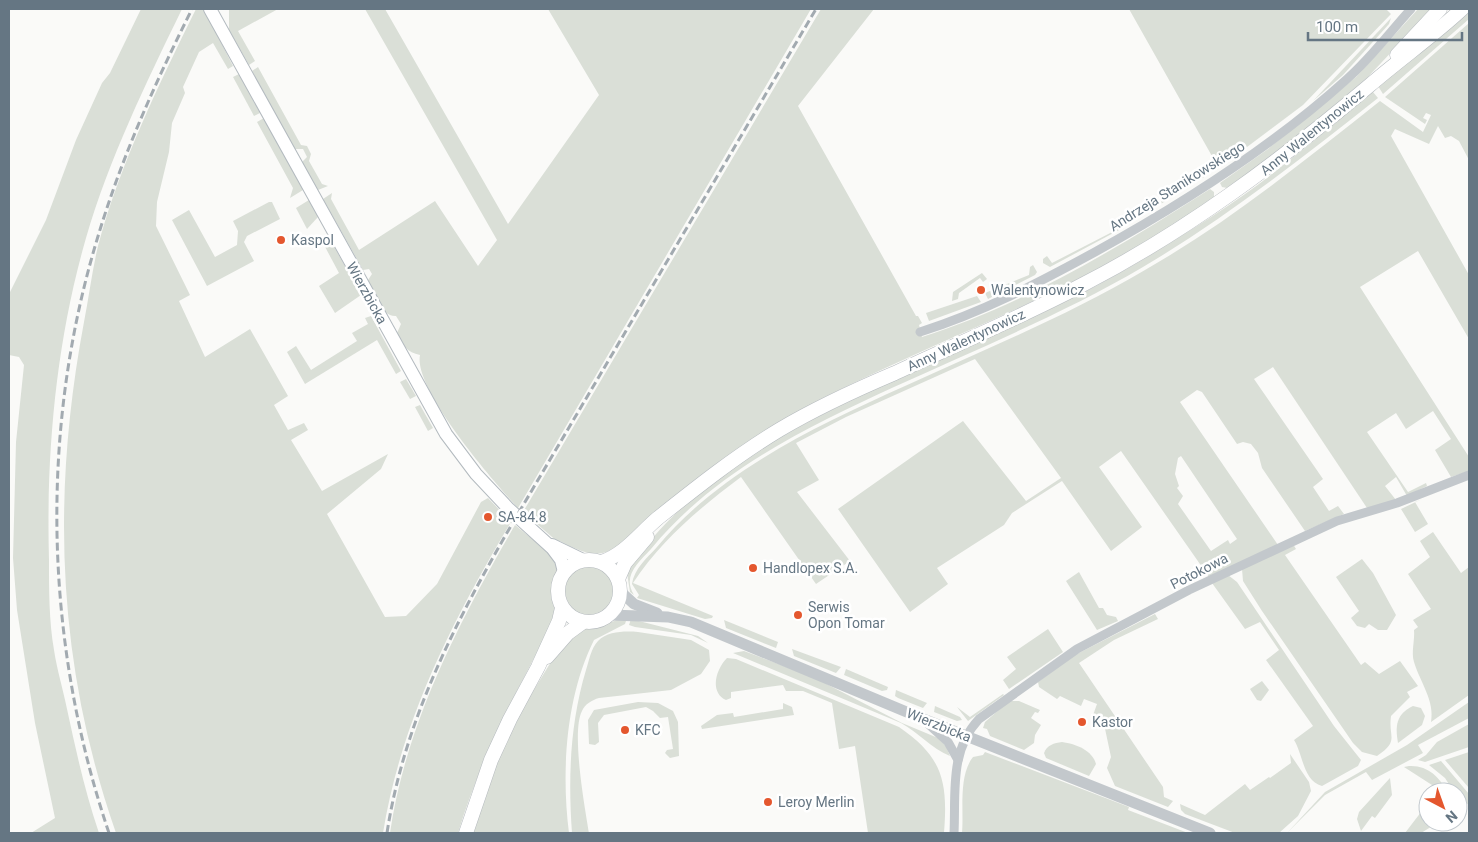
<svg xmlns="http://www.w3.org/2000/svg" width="1478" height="842" font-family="Roboto,sans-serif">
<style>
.green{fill:#dadfd7;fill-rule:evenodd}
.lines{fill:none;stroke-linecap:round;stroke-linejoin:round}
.secondary-casing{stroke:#b3babf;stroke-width:14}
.primary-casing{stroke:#b5babe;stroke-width:15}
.minor{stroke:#c3c8cc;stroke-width:9}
.tertiary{stroke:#c3c8cc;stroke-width:11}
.secondary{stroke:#fff;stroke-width:12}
.primary{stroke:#fff;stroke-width:14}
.rail{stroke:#a2aab0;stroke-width:3;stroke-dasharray:8 4;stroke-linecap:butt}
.poi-dot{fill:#e4572e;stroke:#fff;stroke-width:2}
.labels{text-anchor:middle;stroke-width:5;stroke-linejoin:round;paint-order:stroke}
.street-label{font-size:14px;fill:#657683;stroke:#fff}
.poi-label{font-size:14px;fill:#657683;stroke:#fff;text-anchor:start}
</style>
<rect width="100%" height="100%" fill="#fafaf8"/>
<g class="green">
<path d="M141,9H182C146,83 109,159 86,238C56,342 46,453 49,560C49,590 49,621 54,650C57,670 63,689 67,709C76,751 85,792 99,833H31L55,818L35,723L17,610L13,558L16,442L24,365L19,357L9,355V294L46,220L76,140L102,83L110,73Z"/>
<path d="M196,9H204L233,66L228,69L213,43L199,52L183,87L185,93L172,123L169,152L157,202L156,226L190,295L179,301L205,357L250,329L288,396L274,405L288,430L304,423L308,430L291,440L322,491L388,454L381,469L327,514L385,617L406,616L437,584L481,502L488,498L511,522C453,619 401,721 383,833H116C57,664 51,498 84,322C89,297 92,271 98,246C120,164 159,84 196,9Z"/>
<polygon points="229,9 278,9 238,31 255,61 249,65 229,30"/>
<path d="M365,9H385L508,224L599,95L548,9H811L518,508C494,482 413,389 420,355C407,352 403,346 397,333L401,324L396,316C381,317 374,291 368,280L372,274L369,269L363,270L323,199L332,193L331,199L359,250L435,201L478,266L497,240Z"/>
<path d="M821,9H874L798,106L916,316H918L922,323L919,325L922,337C1024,305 1121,246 1210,189L1214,192V197C1192,216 1166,229 1141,244C1034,309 914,349 804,408C734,445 676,496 618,549L615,547C598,561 577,550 560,541L559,543L523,512Z"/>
<polygon points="1129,9 1386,9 1391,14 1303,105 1215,171 1212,169 1217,165"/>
<polygon points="1418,9 1432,9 1365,80 1298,137 1227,188 1222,187 1220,183 1268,149 1356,77"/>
<polygon points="1469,9 1469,19 1383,94 1378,86"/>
<polygon points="1391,18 1389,24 1343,75 1313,101"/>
<path d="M1469,23V160L1459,141L1451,136L1445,138L1438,126L1429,144L1395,129L1391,136L1469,275V339L1418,251L1360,287L1469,457V471L1451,477L1435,450L1451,439L1433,411L1406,429L1396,413L1367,432L1408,492L1426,483L1427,486L1407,496L1396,477L1385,486L1396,500L1367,508L1273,367L1254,379L1323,479L1313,487L1329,511L1338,506L1344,514L1305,531L1262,468L1258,453L1251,444L1243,442L1237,444L1202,392L1197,390L1180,402L1278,545L1209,577L1121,451L1099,467L1142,527L1111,551L1062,481L1012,513L1004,525L937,568L948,584L910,612L838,509L963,421L1026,501L1061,478L975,359L846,417L796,443L819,480L797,492L850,561L816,584L741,477C701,507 661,540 633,583L713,616L712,618L705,619L637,598L639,595L632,584C634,569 647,558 657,547C720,471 816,426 905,386C986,349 1069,315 1145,270C1229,222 1304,161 1380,101L1423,132L1431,115L1426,113L1423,118L1427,120L1425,124L1385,97ZM1181,456L1237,539L1230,544L1228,540L1211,551L1178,504L1183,496L1177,488L1179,486L1175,474L1178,458Z"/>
<polygon points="258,67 301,145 307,146 311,154 309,161 322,184 328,186 318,190 302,162 307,157 303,149 295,149 252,71"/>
<polygon points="239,74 260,113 254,116 233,77"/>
<path d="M1373,92L1378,98C1302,158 1226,218 1143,267C1063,314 977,349 894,387C805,428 714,472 651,549C638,563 622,576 634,595L630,592L627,573C686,478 802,422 901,377C983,340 1067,305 1144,259C1191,230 1239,201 1282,166C1301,151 1320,136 1338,121C1349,111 1360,99 1373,92Z"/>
<polygon points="264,118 303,190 290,198 293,188 257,122"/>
<polygon points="1204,174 1204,177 1119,230 1050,267 1043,263 1043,259 1047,256 1052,263 1118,229"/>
<polygon points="309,200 318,217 307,229 296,208"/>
<polygon points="269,202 272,202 280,219 247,236 244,242 254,261 207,286 172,220 189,210 215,257 237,245 238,231 233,221"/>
<polygon points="323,243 332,243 361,295 335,313 319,286 339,273"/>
<polygon points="1033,265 1037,272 1035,275 988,299 985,293 1029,275 1030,267"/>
<polygon points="982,273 987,279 983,282 980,278 959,293 958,299 952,301 953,292"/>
<polygon points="977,296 981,302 929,321 926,313"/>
<polygon points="371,316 401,371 396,374 377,340 305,384 287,352 296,346 311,370 357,341 352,333 368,324 365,318"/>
<polygon points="406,379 416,396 410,399 400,382"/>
<polygon points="420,405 433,428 428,431 415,407"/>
<polygon points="1422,499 1415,502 1428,524 1415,532 1401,509"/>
<path d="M515,525L553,556C561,569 553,578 552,591C552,602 557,609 555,619C517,689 481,757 458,833H390C406,723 460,620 515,525Z"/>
<path d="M1433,532L1461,573L1469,567V695L1431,722C1435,701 1420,682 1414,662C1411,652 1415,640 1414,630L1418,627L1413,620L1431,609L1408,574L1430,557L1420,541Z"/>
<path d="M1293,544L1296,549L1285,555L1361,665L1365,662L1379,674L1400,661L1418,686L1407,692L1410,697L1391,716C1388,738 1400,740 1377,756L1362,752L1353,743L1262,611L1243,581L1242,569Z"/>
<polygon points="1362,559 1373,573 1396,615 1387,630 1378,630 1369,624 1365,628 1357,626 1351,618 1359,611 1336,577"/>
<circle cx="589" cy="592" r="25"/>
<polygon points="1079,572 1099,608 1103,608 1107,615 1116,617 1118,621 1097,630 1066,581"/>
<path d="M1228,575L1237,582L1334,726L1361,760L1358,766L1322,786C1303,781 1303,754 1294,740L1313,726L1266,660L1279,650L1260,622L1245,629L1212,583Z"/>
<polygon points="1155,614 1158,619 1114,640 1079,663 1163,787 1164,797 1173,801 1168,807 1115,786 1107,768 1111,757 1104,724 1095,723 1096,720 1092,718 1097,704 1084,699 1081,706 1060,696 1057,699 1039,687 1038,682 1075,655"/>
<path d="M627,618L625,624L594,640C566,696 561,771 569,833H472L497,762L519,714L562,644L585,628C599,630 612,619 627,618Z"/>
<polygon points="631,619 698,636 708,643 691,635 635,627 629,625"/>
<polygon points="724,620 778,642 776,648 726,628"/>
<polygon points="1048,629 1063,652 1009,689 1003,680 1016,669 1007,657"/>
<path d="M638,632L691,640L709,650L710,661L701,674L671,690L599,698C592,700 585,704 582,711C571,732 585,808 589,833H572C568,778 570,723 586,670C589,661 591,648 598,641C608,631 625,631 638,632Z"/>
<polygon points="792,649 841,667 836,673 794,656"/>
<path d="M744,651L813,677L902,723L938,738L946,746L950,756C931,748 919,733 901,723L733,653Z"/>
<path d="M727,658L736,659L899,727C943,757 948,782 944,833H868L855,746L839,749L832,703L803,691H786L783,685L731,692V698L726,700C709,692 716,669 727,658Z"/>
<polygon points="846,669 888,687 887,690 882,691 844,675"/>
<polygon points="1262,681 1269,690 1261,701 1257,700 1250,689"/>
<polygon points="896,690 927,703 923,708 898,698 895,696"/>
<polygon points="1003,694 1004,695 968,721 957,707 970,717"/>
<polygon points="1009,701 1019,701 1040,710 1038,713 1035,712 1031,718 1041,725 1035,735 1034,743 1024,750 990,736 987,729 983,728 985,722"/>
<polygon points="638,702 658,703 673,711 678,722 679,756 670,758 665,753 667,750 673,749 668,717 660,718 653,711 646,707 604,715 598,723 599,742 595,745 589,744 588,720 594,710"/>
<polygon points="1469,702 1469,718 1418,745 1423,753 1372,780 1366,772 1325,795 1287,833 1325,792 1407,745"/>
<polygon points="783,703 792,707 794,715 702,729 701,726 717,715 733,713 734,717 783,709"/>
<polygon points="935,706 960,717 962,720 957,721 934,712"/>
<path d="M1413,706L1421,708L1425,716L1422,725L1398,743C1395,726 1396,714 1413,706Z"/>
<polygon points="1469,724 1469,747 1425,762 1418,760 1426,755 1437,742"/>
<path d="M1062,742C1076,744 1092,750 1096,764L1089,776L1046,758L1044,753C1047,745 1054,743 1062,742Z"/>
<path d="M985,752L1129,807L1128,810L1188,833H962C964,811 958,776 973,757L983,755Z"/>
<polygon points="1469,752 1469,788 1445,760"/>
<polygon points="1290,754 1309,782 1311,791 1298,816 1279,833 1235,833 1185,814 1181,810 1180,804 1205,815 1245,784 1250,790 1269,777 1270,778 1291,763"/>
<polygon points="1441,761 1469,794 1469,803 1459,809 1458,792 1454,792 1445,778 1429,765"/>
<path d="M1409,766C1428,765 1439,777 1448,792H1434L1430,789L1432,785L1404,767Z"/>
<polygon points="1390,778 1392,795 1375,818 1372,816 1361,831 1357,819 1359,812"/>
<polygon points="1428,803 1428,822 1439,822 1421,833 1405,833"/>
</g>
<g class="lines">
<defs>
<g id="secondary">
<polyline points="210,9 446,434 476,474 509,509 552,548 561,560 564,572"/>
<polyline points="552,545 583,560"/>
</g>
<g id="primary">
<polyline points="1397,55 1440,9"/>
<circle cx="589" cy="591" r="31"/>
<path d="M601,562C623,556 640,533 658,518C697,487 736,456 779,430C816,408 855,390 895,373C957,344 1021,317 1082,285C1187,231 1280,161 1370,85C1400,59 1433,36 1462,9"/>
<polyline points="618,579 625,563 647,537"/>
<polyline points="547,657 568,633 583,622"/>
<polyline points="466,833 491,760 510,719 538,667 559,621 562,608"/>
</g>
</defs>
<use href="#secondary" class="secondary-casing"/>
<use href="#primary" class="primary-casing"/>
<g class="minor">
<path d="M920,332C983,312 1038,283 1095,252C1184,203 1272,147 1347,79C1371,58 1390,32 1411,9"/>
<polyline points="927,723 948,742 958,760"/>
<path d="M954,833C956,794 949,751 979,719L1077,649L1189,590L1337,521L1397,503L1469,475"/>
</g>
<g class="tertiary">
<polyline points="621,592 634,604 657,613"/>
<polyline points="610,615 668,617 691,622 921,718 1210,833"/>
</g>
<use href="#secondary" class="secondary"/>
<use href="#primary" class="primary"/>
<g class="rail">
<path d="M109,833C45,644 39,435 96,243C120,161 154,85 192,9"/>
<path d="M387,833C404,721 456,621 512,524L816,9"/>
</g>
</g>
<g class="poi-dot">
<circle cx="281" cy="240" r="5"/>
<circle cx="981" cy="290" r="5"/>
<circle cx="488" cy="517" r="5"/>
<circle cx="753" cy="568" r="5"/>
<circle cx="798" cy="615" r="5"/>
<circle cx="1082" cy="722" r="5"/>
<circle cx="625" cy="730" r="5"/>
<circle cx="768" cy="802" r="5"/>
</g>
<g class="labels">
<g class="street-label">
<text transform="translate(1312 132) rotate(-39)" y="5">Anny Walentynowicz</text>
<text transform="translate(1177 186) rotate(-32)" y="5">Andrzeja Stanikowskiego</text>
<text transform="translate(367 293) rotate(61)" y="5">Wierzbicka</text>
<text transform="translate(966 340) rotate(-25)" y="5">Anny Walentynowicz</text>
<text transform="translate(1199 571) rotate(-27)" y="5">Potokowa</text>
<text transform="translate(939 725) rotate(22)" y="5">Wierzbicka</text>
</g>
<g class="poi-label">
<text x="291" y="245">Kaspol</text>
<text x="991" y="295">Walentynowicz</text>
<text x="498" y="522">SA-84.8</text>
<text x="763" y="573">Handlopex S.A.</text>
<text x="808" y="612">Serwis<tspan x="808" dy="16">Opon Tomar</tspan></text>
<text x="1092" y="727">Kastor</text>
<text x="635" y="735">KFC</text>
<text x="778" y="807">Leroy Merlin</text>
</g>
</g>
<rect width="1478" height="842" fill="none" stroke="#657683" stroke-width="20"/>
<g transform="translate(1443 807) rotate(139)"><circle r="24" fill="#ffffff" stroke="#c1c8cd"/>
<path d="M0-4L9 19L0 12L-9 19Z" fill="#e4572e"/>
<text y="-8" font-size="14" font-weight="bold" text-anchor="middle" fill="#657683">N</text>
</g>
<path d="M1308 32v8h154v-8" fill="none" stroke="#657683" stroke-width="2.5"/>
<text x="1316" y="32" font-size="15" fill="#657683" stroke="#ffffff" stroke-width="4" paint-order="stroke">100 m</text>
</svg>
